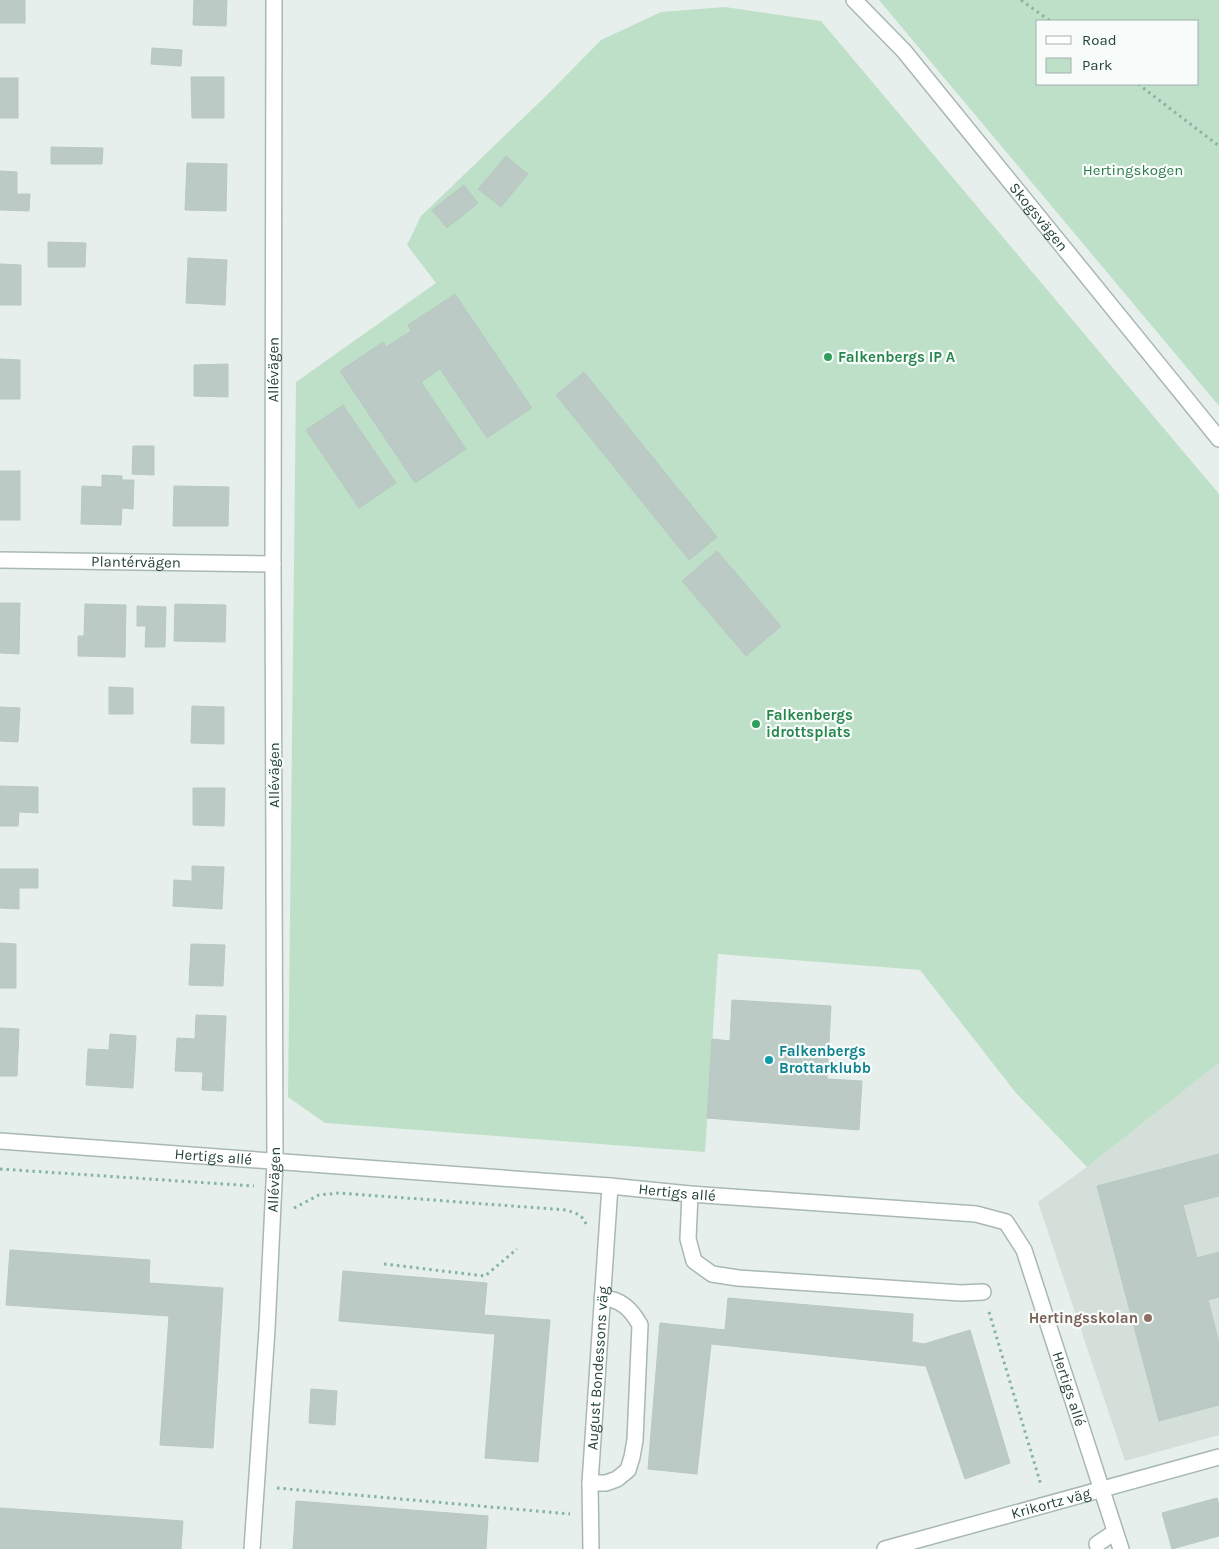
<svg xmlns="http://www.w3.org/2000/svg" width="1219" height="1549" font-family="Karla,sans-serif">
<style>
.built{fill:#d4dfda}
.green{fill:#bfe0c8;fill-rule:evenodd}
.building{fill:#bbcac4;stroke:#b8c9c2}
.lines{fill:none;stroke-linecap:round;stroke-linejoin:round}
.minor-casing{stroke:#a8b8b2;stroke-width:18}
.path{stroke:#86b3a5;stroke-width:3;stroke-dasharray:2.5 4;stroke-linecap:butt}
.minor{stroke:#fff;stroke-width:15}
.leisure-dot{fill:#2e9e5b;stroke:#f7fbf9;stroke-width:2}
.culture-dot{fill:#0f9aa8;stroke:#f7fbf9;stroke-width:2}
.education-dot{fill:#8d6e63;stroke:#f7fbf9;stroke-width:2}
.labels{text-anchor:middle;stroke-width:4.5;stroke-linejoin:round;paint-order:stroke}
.park-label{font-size:15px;fill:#2d7a4b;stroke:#f7fbf9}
.street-label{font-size:15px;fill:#24423a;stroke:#f7fbf9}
.leisure-label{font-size:15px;font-weight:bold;fill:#27864d;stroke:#f7fbf9;text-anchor:start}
.culture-label{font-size:15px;font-weight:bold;fill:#0d838f;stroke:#f7fbf9;text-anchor:start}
.education-label{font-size:15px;font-weight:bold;fill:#785e54;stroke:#f7fbf9;text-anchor:end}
</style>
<rect width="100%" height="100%" fill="#e6efeb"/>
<polygon class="built" points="1219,1063 1219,1435 1125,1461 1038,1202 1087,1167"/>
<g class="green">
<path d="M879,0H1219V406ZM1038,21H1198V84H1038Z"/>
<polygon points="725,7 821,21 1219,494 1219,1063 1087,1167 1016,1093 920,970 718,954 705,1152 325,1123 288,1097 296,382 436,283 407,245 421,216 547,95 601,40 661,12"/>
</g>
<g class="building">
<rect x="0" y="0" width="25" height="23"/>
<polygon points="194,0 227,0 226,26 193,25"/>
<polygon points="152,48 182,50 181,66 151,64"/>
<polygon points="191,77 224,77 224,118 192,118"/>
<rect x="0" y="78" width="18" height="40"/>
<polygon points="51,147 103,148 102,164 51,164"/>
<polygon points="506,156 528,174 501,207 478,189"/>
<polygon points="187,163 227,164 226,211 185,210"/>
<polygon points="0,171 17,172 17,194 30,194 29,211 0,210"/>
<polygon points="464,185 478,203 447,228 432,210"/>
<polygon points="48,242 86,243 85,267 48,267"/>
<polygon points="188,258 227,260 225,305 186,303"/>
<polygon points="0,264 21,265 21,305 0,305"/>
<polygon points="455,294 532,408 487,438 440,369 421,382 466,449 415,483 340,371 383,342 386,347 411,331 408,325"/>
<polygon points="0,359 20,360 20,399 0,399"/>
<polygon points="228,364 228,397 194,396 194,365"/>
<polygon points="584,372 717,537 689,560 556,395"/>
<polygon points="343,405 396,483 359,508 306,430"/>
<polygon points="133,446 154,446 154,475 132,474"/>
<rect x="0" y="471" width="20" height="49"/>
<polygon points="102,475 122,476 122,480 134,480 133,509 122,508 121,525 81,524 82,486 102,487"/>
<polygon points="174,486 229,487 228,526 173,526"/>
<polygon points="717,551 781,626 746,656 682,581"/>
<polygon points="0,603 20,603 19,654 0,653"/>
<polygon points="85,604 126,605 125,657 78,656 78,636 84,636"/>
<polygon points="175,604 226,605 225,642 174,641"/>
<polygon points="137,606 166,607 165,647 145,647 146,626 137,626"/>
<polygon points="109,687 133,688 133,714 109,714"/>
<polygon points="192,706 224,707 224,744 191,743"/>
<polygon points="0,707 20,708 18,742 0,741"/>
<polygon points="0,786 38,787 38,813 19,812 18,826 0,826"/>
<polygon points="193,788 225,788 224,826 193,825"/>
<polygon points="192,866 224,867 222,909 173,906 174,880 192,881"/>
<polygon points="0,869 38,869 38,888 19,888 19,909 0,908"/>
<polygon points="0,943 16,944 16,988 0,988"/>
<polygon points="191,944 225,945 223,986 189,985"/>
<polygon points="732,1000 831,1006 827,1079 862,1081 859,1130 707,1118 712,1039 730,1041"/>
<polygon points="196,1015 226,1016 223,1091 202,1090 203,1072 175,1071 177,1038 195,1039"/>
<polygon points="0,1028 19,1029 17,1076 0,1076"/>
<polygon points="110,1034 136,1036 133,1088 86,1085 88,1049 109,1050"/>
<polygon points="1219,1154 1219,1196 1183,1205 1197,1258 1219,1252 1219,1297 1208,1300 1219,1342 1219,1405 1159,1421 1097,1186"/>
<polygon points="10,1250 150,1260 149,1283 223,1288 213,1448 160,1445 169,1316 6,1305"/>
<polygon points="343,1271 487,1283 484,1315 550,1320 538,1462 485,1458 495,1334 339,1321"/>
<polygon points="728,1298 913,1314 912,1342 924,1344 970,1330 1010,1463 965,1479 926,1366 711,1344 697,1474 648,1469 660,1323 725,1330"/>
<polygon points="311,1389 337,1391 335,1425 309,1423"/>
<polygon points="1217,1498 1219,1505 1219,1536 1172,1549 1162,1513"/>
<polygon points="296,1501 488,1516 486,1549 293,1549"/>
<polygon points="0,1508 183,1521 181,1549 0,1549"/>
</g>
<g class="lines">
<defs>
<g id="minor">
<path id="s1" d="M854,0L904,51L1219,439"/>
<path id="s2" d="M0,560L273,564"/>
<path id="s3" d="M0,1141L610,1186L690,1194L976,1214L1006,1222L1024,1250L1121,1549"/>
<polyline points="690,1194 688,1239 694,1261 712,1274 738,1278 961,1293 983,1292"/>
<path d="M590,1483H606L617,1479L628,1470L632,1457L635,1440L640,1325C631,1309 621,1299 602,1298"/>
<polyline points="1097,1544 1115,1532"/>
<path id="s4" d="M252,1549L267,1329L275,1162L273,564L274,0"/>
<path id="s5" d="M591,1549L590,1483L610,1186"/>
<path id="s6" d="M885,1549L1219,1457"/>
</g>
</defs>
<use href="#minor" class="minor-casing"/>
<g class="path">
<polyline points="1021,0 1050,21"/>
<polyline points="1138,84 1219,146"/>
<polyline points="0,1169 254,1186"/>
<path d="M294,1208L319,1195L339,1193L566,1210C575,1213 582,1214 586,1224"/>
<polyline points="384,1264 485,1276 517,1249"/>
<polyline points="989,1312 1041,1485"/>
<polyline points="277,1488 570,1514"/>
</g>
<use href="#minor" class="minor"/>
</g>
<g class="leisure-dot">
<circle cx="828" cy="357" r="5"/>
<circle cx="756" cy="724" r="5"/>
</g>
<circle class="culture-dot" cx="769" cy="1060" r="5"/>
<circle class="education-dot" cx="1148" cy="1318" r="5"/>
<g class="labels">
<g class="park-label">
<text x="1133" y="175">Hertingskogen</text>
</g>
<g class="street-label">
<text dy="5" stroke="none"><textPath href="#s1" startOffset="285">Skogsvägen</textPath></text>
<text dy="5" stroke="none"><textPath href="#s4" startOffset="1180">Allévägen</textPath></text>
<text dy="5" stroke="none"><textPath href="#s2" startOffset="136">Plantérvägen</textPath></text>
<text transform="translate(274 775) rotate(-90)" y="5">Allévägen</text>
<text dy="5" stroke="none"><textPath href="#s3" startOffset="214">Hertigs allé</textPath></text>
<text dy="5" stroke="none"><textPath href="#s4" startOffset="370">Allévägen</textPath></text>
<text dy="5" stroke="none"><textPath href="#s3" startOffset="679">Hertigs allé</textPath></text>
<text dy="5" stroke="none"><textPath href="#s5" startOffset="181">August Bondessons väg</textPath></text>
<text dy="5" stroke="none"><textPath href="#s3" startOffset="1189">Hertigs allé</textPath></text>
<text dy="5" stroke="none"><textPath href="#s6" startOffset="172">Krikortz väg</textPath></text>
</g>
<g class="leisure-label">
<text x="838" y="362">Falkenbergs IP A</text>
<text x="766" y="720">Falkenbergs<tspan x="766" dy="17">idrottsplats</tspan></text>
</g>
<g class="culture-label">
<text x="779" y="1056">Falkenbergs<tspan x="779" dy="17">Brottarklubb</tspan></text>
</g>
<g class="education-label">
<text x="1138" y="1323">Hertingsskolan</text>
</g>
</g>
<rect x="1036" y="20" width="162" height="65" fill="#f7fbf9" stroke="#a3b1ad"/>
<rect x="1046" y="36" width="25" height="8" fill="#ffffff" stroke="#a3b1ad"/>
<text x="1082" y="45" font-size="15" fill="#24423a">Road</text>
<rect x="1046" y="58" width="25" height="15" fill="#bfe0c8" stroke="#a3b1ad"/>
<text x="1082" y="70" font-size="15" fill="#24423a">Park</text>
</svg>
